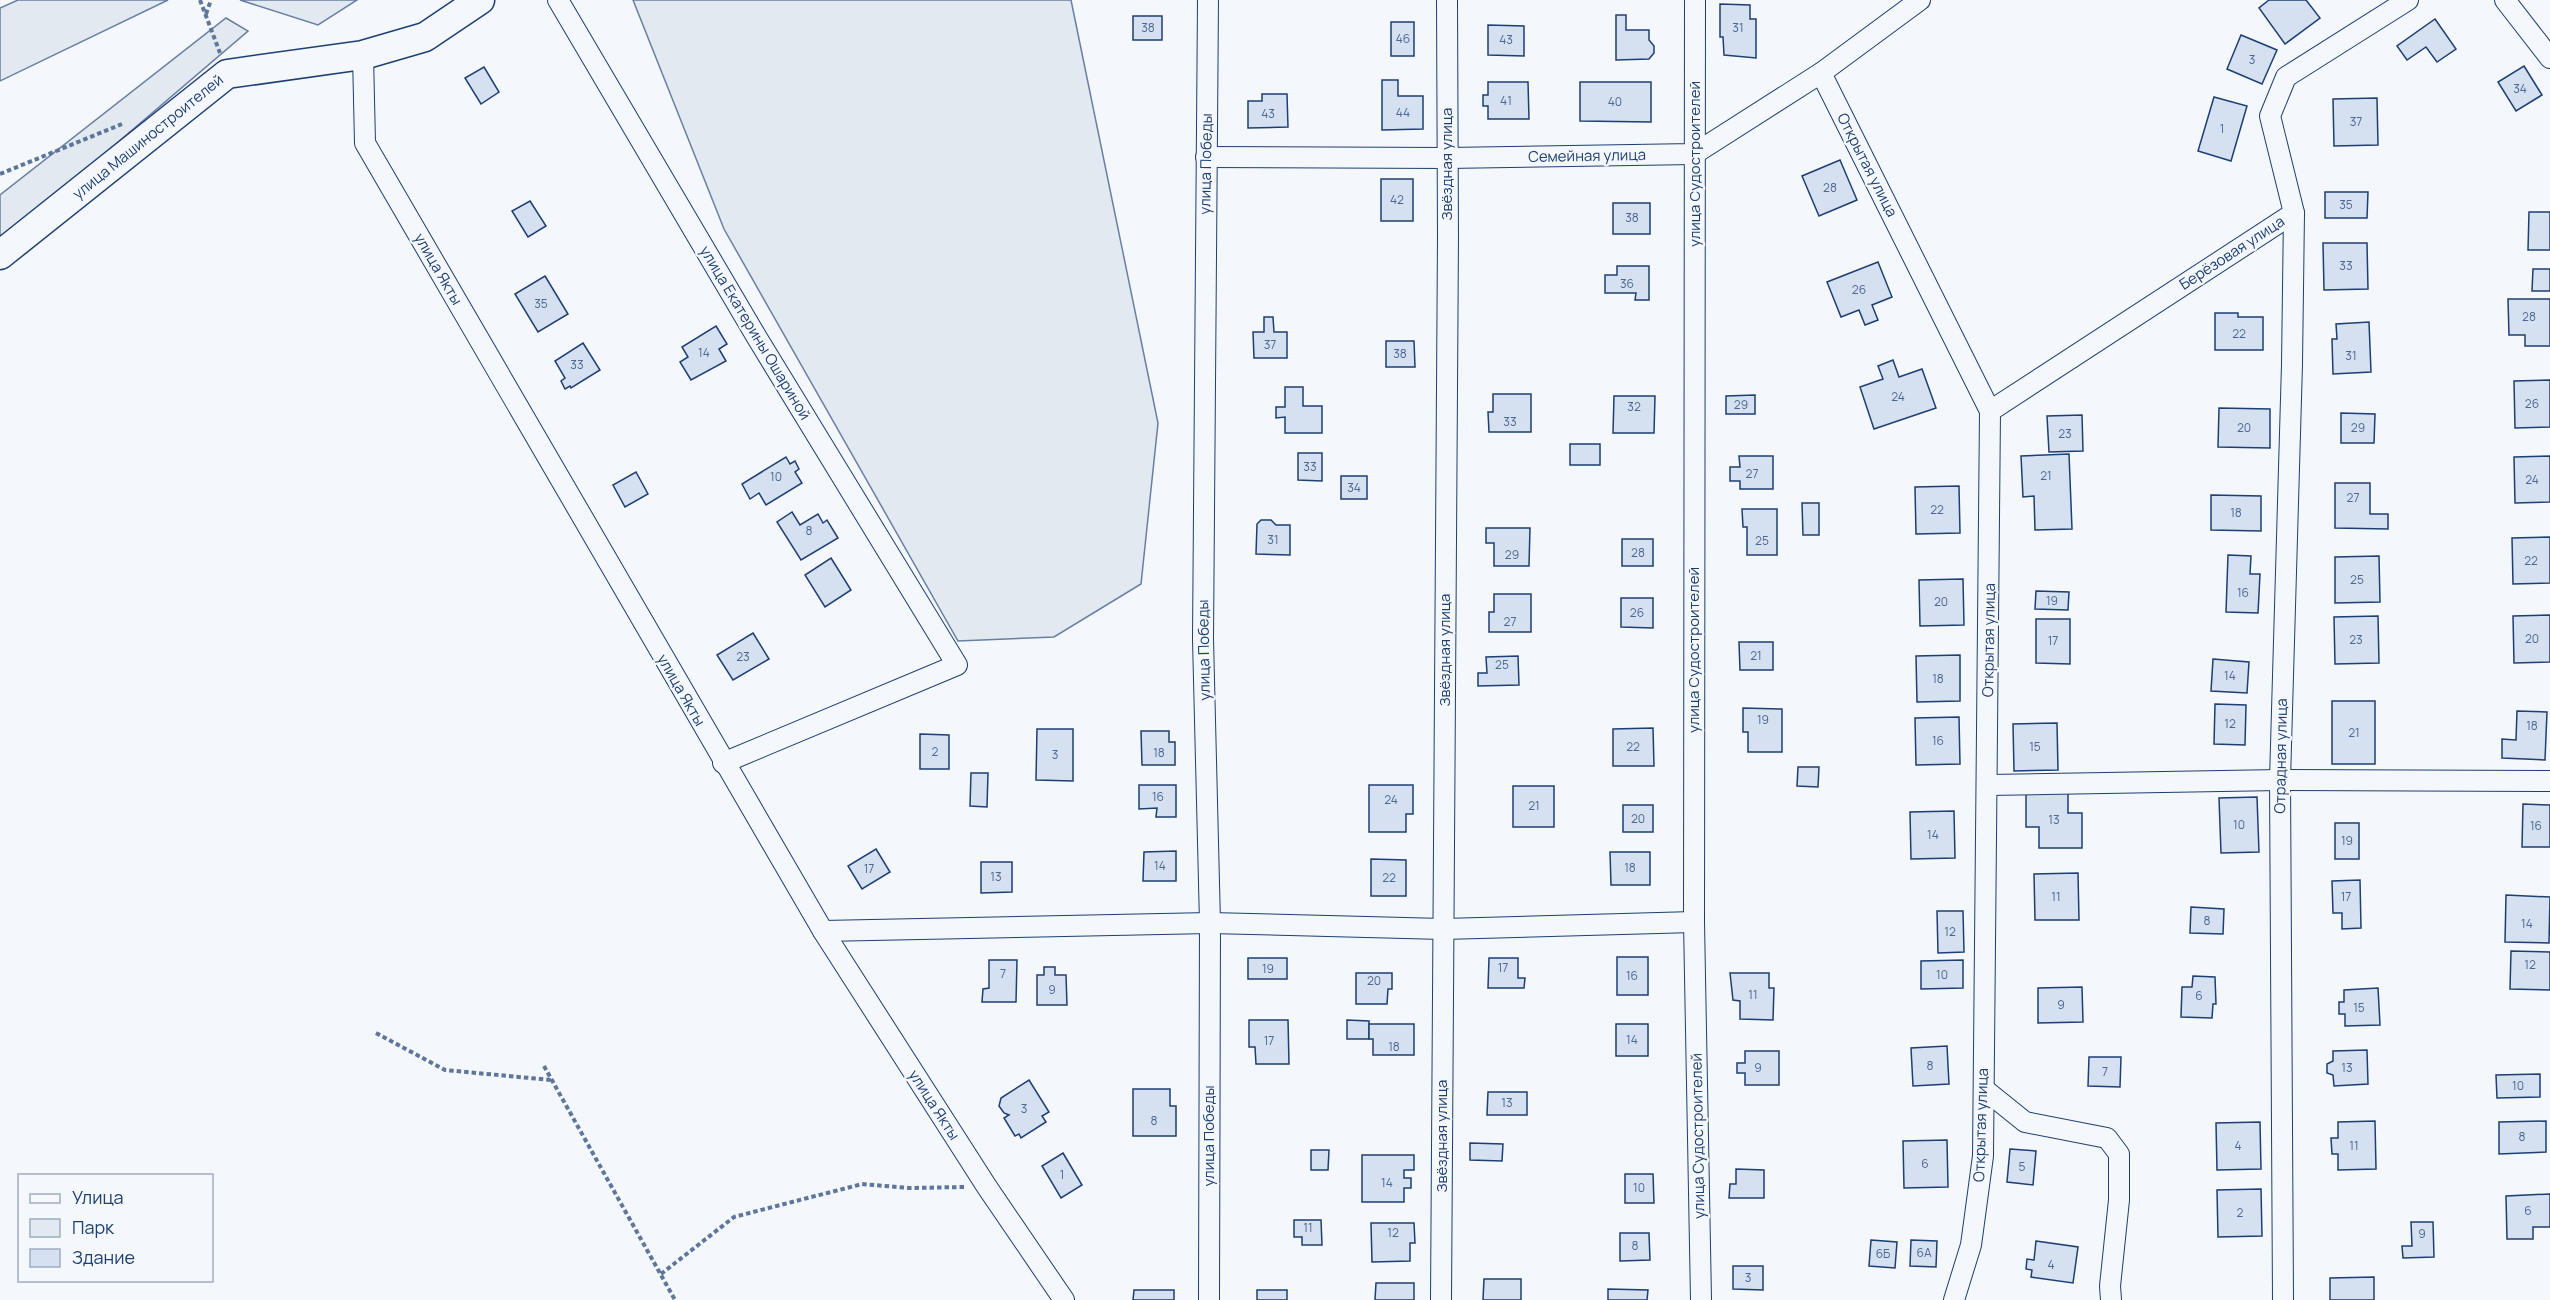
<svg xmlns="http://www.w3.org/2000/svg" width="2550" height="1300" font-family="Manrope,sans-serif">
<style>
.green{fill:#e3e9f0;stroke:#687fa3;stroke-width:1.5}
.building{fill:#d5e0f0;stroke:#1d3f73;stroke-width:1.5}
.lines{fill:none;stroke-linecap:round;stroke-linejoin:round}
.street-casing{stroke:#1d3f73;stroke-width:22}
.secondary-casing{stroke:#1d3f73;stroke-width:31}
.path{stroke:#5e769c;stroke-width:4;stroke-dasharray:4.5 3;stroke-linecap:butt}
.street{stroke:#f4f7fb;stroke-width:20}
.secondary{stroke:#f4f7fb;stroke-width:28}
.labels{text-anchor:middle;stroke-width:4.5;stroke-linejoin:round;paint-order:stroke}
.number-label{font-size:12px;fill:#4b6792}
.street-label{font-size:15px;fill:#1d3f73;stroke:#f4f7fb}
</style>
<rect width="100%" height="100%" fill="#f4f7fb"/>
<g class="green">
<polygon points="18,0 168,0 0,81 0,8"/>
<polygon points="240,0 357,0 318,25"/>
<polygon points="633,0 1071,0 1158,423 1141,584 1054,637 958,641 724,229"/>
<polygon points="226,18 248,31 0,243 0,195"/>
</g>
<g class="building">
<polygon points="2269,0 2306,0 2320,18 2285,44 2259,8"/>
<polygon points="1720,4 1750,5 1750,19 1756,19 1756,58 1724,55 1723,37 1720,37"/>
<polygon points="1616,15 1626,15 1626,30 1649,30 1649,40 1654,46 1654,53 1649,59 1616,60"/>
<rect x="1133" y="16" width="29" height="24"/>
<polygon points="2435,19 2456,49 2437,62 2426,47 2407,60 2397,46"/>
<rect x="1391" y="22" width="23" height="34"/>
<polygon points="1488,25 1524,26 1524,56 1488,55"/>
<polygon points="2241,35 2277,50 2262,84 2227,69"/>
<polygon points="2524,66 2542,95 2516,111 2498,82"/>
<polygon points="484,67 499,92 481,104 465,78"/>
<polygon points="1382,80 1398,80 1398,96 1423,96 1423,129 1382,130"/>
<polygon points="1488,82 1528,82 1529,119 1488,119 1488,106 1483,106 1483,95 1488,95"/>
<polygon points="1580,82 1651,82 1651,122 1580,121"/>
<polygon points="1262,94 1287,94 1288,127 1248,128 1248,101 1262,101"/>
<polygon points="2214,97 2247,106 2231,161 2198,151"/>
<polygon points="2377,98 2378,145 2334,146 2333,99"/>
<polygon points="1840,160 1857,200 1819,216 1802,176"/>
<rect x="1381" y="179" width="32" height="42"/>
<polygon points="2325,192 2368,192 2367,218 2325,218"/>
<polygon points="530,201 546,226 528,237 512,211"/>
<rect x="1613" y="203" width="37" height="31"/>
<polygon points="2529,212 2550,212 2550,250 2528,250"/>
<polygon points="2323,243 2367,243 2368,289 2324,290"/>
<polygon points="1878,262 1892,297 1872,305 1878,320 1865,325 1859,310 1841,317 1827,282"/>
<polygon points="1617,266 1649,266 1649,300 1635,300 1636,293 1605,293 1605,275 1617,275"/>
<polygon points="2533,269 2550,269 2550,291 2532,291"/>
<polygon points="545,276 568,314 538,332 515,294"/>
<polygon points="2508,299 2550,299 2550,346 2525,346 2525,335 2509,335"/>
<polygon points="2215,313 2238,313 2238,317 2263,317 2263,350 2215,350"/>
<polygon points="1264,317 1273,317 1274,332 1287,332 1287,358 1254,358 1253,332 1264,332"/>
<polygon points="2369,322 2371,372 2333,374 2332,339 2337,339 2336,324"/>
<polygon points="716,326 727,344 719,349 726,361 691,380 680,362 688,357 682,347"/>
<polygon points="1386,341 1414,341 1415,367 1386,367"/>
<polygon points="583,343 600,370 571,388 570,386 565,389 561,381 565,378 555,361"/>
<polygon points="1893,360 1899,377 1922,369 1936,408 1874,429 1860,387 1883,379 1878,366"/>
<polygon points="2550,380 2550,427 2515,428 2514,381"/>
<polygon points="1285,387 1303,387 1303,406 1322,406 1322,433 1285,433 1285,417 1276,418 1276,407 1285,407"/>
<polygon points="1493,394 1531,394 1531,432 1489,432 1488,412 1493,412"/>
<polygon points="1755,395 1755,414 1726,414 1726,396"/>
<polygon points="1614,396 1655,396 1654,433 1613,433"/>
<polygon points="2219,408 2270,409 2270,448 2218,447"/>
<polygon points="2341,413 2375,414 2374,443 2341,443"/>
<polygon points="2082,415 2083,451 2049,452 2047,416"/>
<rect x="1570" y="444" width="30" height="21"/>
<polygon points="1298,453 1322,453 1322,481 1298,480"/>
<polygon points="2069,454 2072,529 2035,530 2034,496 2023,497 2021,456"/>
<polygon points="1739,456 1773,456 1773,489 1740,489 1740,481 1730,481 1730,467 1740,467"/>
<polygon points="2550,456 2550,502 2515,503 2514,457"/>
<polygon points="786,457 790,464 795,461 799,469 795,472 802,483 766,505 759,493 750,499 742,484"/>
<polygon points="636,472 648,494 625,507 613,485"/>
<rect x="1341" y="476" width="26" height="23"/>
<polygon points="2335,483 2370,483 2370,514 2388,514 2388,529 2335,528"/>
<polygon points="1959,486 1960,533 1916,534 1915,487"/>
<polygon points="2211,495 2261,496 2261,531 2211,530"/>
<polygon points="1802,503 1819,503 1819,535 1803,535"/>
<polygon points="1742,509 1777,509 1777,555 1747,555 1747,527 1743,527"/>
<polygon points="792,512 800,525 818,514 823,523 827,520 838,538 801,560 777,522"/>
<polygon points="1261,520 1271,520 1276,525 1290,525 1290,555 1256,554 1257,524"/>
<polygon points="1486,528 1530,528 1529,566 1494,566 1494,543 1486,543"/>
<polygon points="2550,537 2550,583 2513,584 2512,538"/>
<rect x="1622" y="539" width="31" height="27"/>
<polygon points="2228,555 2251,556 2250,574 2260,574 2258,613 2226,612"/>
<polygon points="2379,556 2380,602 2335,603 2335,557"/>
<polygon points="831,558 851,590 825,607 805,575"/>
<polygon points="1963,579 1964,625 1920,626 1919,580"/>
<polygon points="2036,591 2069,592 2068,610 2035,609"/>
<polygon points="1494,594 1531,594 1531,632 1489,632 1489,612 1494,612"/>
<polygon points="1621,598 1653,598 1653,628 1621,627"/>
<polygon points="2550,615 2550,662 2514,663 2513,616"/>
<polygon points="2378,616 2379,663 2335,664 2334,617"/>
<polygon points="2036,619 2070,619 2070,664 2036,663"/>
<polygon points="753,633 769,659 733,680 717,655"/>
<polygon points="1739,642 1773,642 1773,670 1740,670"/>
<polygon points="1960,655 1960,701 1917,702 1916,656"/>
<polygon points="1518,656 1519,685 1478,686 1478,673 1487,673 1486,657"/>
<polygon points="2213,659 2249,662 2247,693 2211,691"/>
<rect x="2332" y="701" width="43" height="63"/>
<polygon points="2215,704 2246,705 2245,745 2214,744"/>
<polygon points="1743,708 1782,709 1782,752 1748,752 1748,732 1743,732"/>
<polygon points="2517,711 2547,712 2545,760 2502,758 2502,739 2516,740"/>
<polygon points="1959,717 1960,764 1916,765 1915,718"/>
<polygon points="2057,723 2058,770 2014,771 2013,724"/>
<polygon points="1653,728 1654,766 1613,766 1613,729"/>
<polygon points="1037,729 1073,729 1073,781 1036,780"/>
<polygon points="1141,731 1169,731 1169,742 1175,742 1175,765 1142,765"/>
<polygon points="920,734 949,735 949,769 920,769"/>
<polygon points="1798,767 1819,767 1818,787 1797,786"/>
<polygon points="971,773 988,773 987,807 970,806"/>
<polygon points="1139,785 1176,785 1176,817 1156,817 1157,808 1139,809"/>
<polygon points="1369,785 1413,785 1413,814 1406,814 1406,832 1369,832"/>
<rect x="1513" y="786" width="41" height="41"/>
<polygon points="2026,791 2068,791 2068,813 2082,813 2082,848 2039,848 2039,827 2026,827"/>
<polygon points="2257,797 2259,852 2221,853 2219,798"/>
<polygon points="2523,804 2550,805 2550,847 2522,847"/>
<rect x="1623" y="805" width="30" height="27"/>
<polygon points="1954,811 1955,858 1911,859 1910,812"/>
<rect x="2335" y="823" width="24" height="36"/>
<polygon points="876,849 890,872 862,889 848,866"/>
<polygon points="1176,851 1176,881 1143,881 1144,852"/>
<polygon points="1610,852 1650,852 1650,885 1611,885"/>
<polygon points="1371,859 1406,860 1406,896 1371,896"/>
<polygon points="981,862 1012,862 1012,892 981,893"/>
<polygon points="2078,873 2079,920 2035,920 2034,874"/>
<polygon points="2360,880 2361,928 2342,929 2342,913 2333,913 2332,881"/>
<polygon points="2506,895 2550,897 2549,943 2505,942"/>
<polygon points="2191,907 2224,909 2223,934 2190,933"/>
<polygon points="1937,911 1963,911 1964,952 1938,953"/>
<polygon points="2511,951 2550,952 2550,990 2510,989"/>
<rect x="1617" y="957" width="31" height="38"/>
<rect x="1248" y="958" width="39" height="21"/>
<polygon points="1489,958 1518,958 1518,978 1525,978 1524,988 1488,988"/>
<polygon points="989,960 1017,960 1016,1002 982,1002 983,989 989,988"/>
<polygon points="1963,960 1963,988 1921,989 1921,961"/>
<polygon points="1044,967 1055,967 1055,975 1066,975 1067,1005 1037,1005 1037,975 1044,975"/>
<polygon points="1356,973 1392,973 1392,989 1388,989 1387,1004 1356,1004"/>
<polygon points="1730,973 1769,973 1769,988 1774,988 1773,1020 1740,1019 1740,1001 1733,1000"/>
<polygon points="2193,976 2215,977 2216,1004 2213,1004 2212,1018 2181,1017 2182,987 2192,987"/>
<polygon points="2082,987 2083,1022 2038,1023 2038,988"/>
<polygon points="2378,988 2380,1025 2345,1026 2345,1014 2339,1014 2339,1002 2344,1002 2344,990"/>
<polygon points="1249,1020 1288,1020 1289,1064 1256,1064 1255,1047 1249,1047"/>
<polygon points="1347,1020 1369,1021 1369,1039 1347,1039"/>
<polygon points="1369,1024 1414,1024 1414,1055 1373,1055 1373,1039 1369,1039"/>
<rect x="1616" y="1024" width="32" height="32"/>
<polygon points="1947,1046 1949,1084 1913,1086 1911,1048"/>
<polygon points="2367,1050 2368,1084 2334,1086 2333,1075 2327,1073 2327,1064 2333,1061 2333,1051"/>
<polygon points="1745,1051 1779,1051 1779,1085 1745,1085 1745,1073 1737,1073 1737,1063 1745,1063"/>
<polygon points="2089,1057 2121,1057 2120,1087 2088,1086"/>
<polygon points="2540,1074 2540,1097 2497,1098 2496,1075"/>
<polygon points="1029,1080 1049,1112 1042,1116 1046,1122 1021,1138 1019,1134 1015,1136 1004,1118 1009,1115 1004,1113 999,1106 1001,1098"/>
<polygon points="1133,1089 1170,1089 1170,1106 1176,1106 1176,1136 1133,1136"/>
<polygon points="1488,1092 1527,1092 1527,1115 1487,1115"/>
<polygon points="2375,1121 2376,1169 2338,1170 2338,1154 2332,1154 2331,1138 2338,1138 2338,1122"/>
<polygon points="2546,1121 2546,1152 2499,1154 2499,1122"/>
<polygon points="2260,1122 2261,1169 2217,1170 2216,1123"/>
<polygon points="1947,1140 1948,1187 1904,1188 1903,1141"/>
<polygon points="1470,1143 1503,1144 1502,1161 1470,1160"/>
<polygon points="2010,1149 2036,1151 2033,1185 2007,1182"/>
<polygon points="1311,1150 1329,1150 1328,1170 1311,1170"/>
<polygon points="1063,1153 1082,1185 1061,1198 1042,1166"/>
<polygon points="1362,1155 1414,1155 1414,1170 1404,1170 1404,1178 1411,1178 1411,1188 1404,1188 1404,1202 1362,1202"/>
<polygon points="1736,1169 1764,1170 1764,1198 1729,1198 1730,1184 1736,1184"/>
<polygon points="1625,1174 1653,1174 1654,1203 1625,1203"/>
<polygon points="2261,1189 2262,1236 2218,1237 2217,1190"/>
<polygon points="2550,1194 2550,1227 2533,1227 2533,1239 2507,1239 2506,1196"/>
<polygon points="1294,1220 1321,1220 1322,1245 1302,1245 1302,1237 1294,1237"/>
<polygon points="2411,1222 2433,1222 2434,1257 2403,1258 2402,1246 2412,1246"/>
<polygon points="1371,1223 1414,1223 1415,1243 1410,1243 1410,1261 1372,1262"/>
<polygon points="1620,1233 1649,1233 1650,1260 1620,1261"/>
<polygon points="1871,1240 1897,1242 1895,1268 1869,1266"/>
<polygon points="1911,1240 1937,1241 1936,1267 1910,1266"/>
<polygon points="2036,1241 2078,1247 2073,1283 2031,1277 2032,1270 2026,1269 2027,1259 2034,1260"/>
<polygon points="1733,1266 1763,1266 1763,1290 1733,1289"/>
<polygon points="2374,1277 2374,1300 2330,1300 2330,1278"/>
<polygon points="1484,1279 1521,1279 1521,1300 1483,1300"/>
<polygon points="1376,1283 1414,1283 1414,1300 1375,1300"/>
<polygon points="1608,1289 1648,1290 1647,1300 1608,1300"/>
<polygon points="1134,1290 1174,1290 1174,1300 1133,1300"/>
<rect x="1257" y="1290" width="30" height="10"/>
</g>
<g class="lines">
<defs>
<g id="street">
<polyline points="558,0 756,336 957,665 723,763"/>
<polyline points="1208,0 1203,639 1210,923 1209,1300"/>
<polyline points="1695,0 1694,922 1701,1300"/>
<polyline points="2505,0 2550,58"/>
<polyline points="363,55 365,143 823,931 987,1187 1064,1300"/>
<polyline points="1821,73 1990,411 1983,1156 1971,1245 1954,1300"/>
<polyline points="1206,157 1447,158 1694,154 1821,73 1920,0"/>
<polyline points="1990,411 2294,213 2270,116 2286,77 2408,0"/>
<polyline points="1988,785 2280,780 2550,781"/>
<polyline points="823,931 1210,923 1443,929 1694,922"/>
<polyline points="1984,1089 2025,1122 2107,1138 2119,1154 2119,1200 2110,1286 2111,1300"/>
<polyline points="1441,1300 1448,236 1447,0"/>
<polyline points="2283,1300 2280,780 2292,364 2294,213"/>
</g>
<polyline id="secondary" points="0,255 227,74 363,55 425,37 480,0"/>
</defs>
<use href="#street" class="street-casing"/>
<use href="#secondary" class="secondary-casing"/>
<g class="path">
<polyline points="200,0 220,53"/>
<polyline points="206,14 211,0"/>
<polyline points="0,174 122,124"/>
<polyline points="376,1033 445,1070 551,1080"/>
<polyline points="544,1066 675,1300"/>
<polyline points="661,1274 734,1217 862,1184 909,1188 965,1187"/>
</g>
<use href="#street" class="street"/>
<use href="#secondary" class="secondary"/>
</g>
<g class="labels">
<g class="number-label">
<text x="1148" y="32">38</text>
<text x="1738" y="32">31</text>
<text x="1403" y="43">46</text>
<text x="1506" y="44">43</text>
<text x="2252" y="64">3</text>
<text x="2520" y="93">34</text>
<text x="1506" y="105">41</text>
<text x="1615" y="106">40</text>
<text x="1403" y="117">44</text>
<text x="1268" y="118">43</text>
<text x="2356" y="126">37</text>
<text x="2222" y="133">1</text>
<text x="1830" y="192">28</text>
<text x="1397" y="204">42</text>
<text x="2346" y="209">35</text>
<text x="1632" y="222">38</text>
<text x="2346" y="270">33</text>
<text x="1627" y="288">36</text>
<text x="1859" y="294">26</text>
<text x="541" y="308">35</text>
<text x="2529" y="321">28</text>
<text x="2239" y="338">22</text>
<text x="1270" y="349">37</text>
<text x="704" y="357">14</text>
<text x="1400" y="358">38</text>
<text x="2351" y="360">31</text>
<text x="577" y="369">33</text>
<text x="1898" y="401">24</text>
<text x="2532" y="408">26</text>
<text x="1741" y="409">29</text>
<text x="1634" y="411">32</text>
<text x="1510" y="426">33</text>
<text x="2244" y="432">20</text>
<text x="2358" y="432">29</text>
<text x="2065" y="438">23</text>
<text x="1310" y="471">33</text>
<text x="1752" y="478">27</text>
<text x="2046" y="480">21</text>
<text x="776" y="481">10</text>
<text x="2532" y="484">24</text>
<text x="1354" y="492">34</text>
<text x="2353" y="502">27</text>
<text x="1937" y="514">22</text>
<text x="2236" y="517">18</text>
<text x="809" y="535">8</text>
<text x="1273" y="544">31</text>
<text x="1762" y="545">25</text>
<text x="1638" y="557">28</text>
<text x="1512" y="559">29</text>
<text x="2531" y="565">22</text>
<text x="2357" y="584">25</text>
<text x="2243" y="597">16</text>
<text x="2052" y="605">19</text>
<text x="1941" y="606">20</text>
<text x="1637" y="617">26</text>
<text x="1510" y="626">27</text>
<text x="2532" y="643">20</text>
<text x="2356" y="644">23</text>
<text x="2053" y="645">17</text>
<text x="1756" y="660">21</text>
<text x="743" y="661">23</text>
<text x="1502" y="669">25</text>
<text x="2230" y="680">14</text>
<text x="1938" y="683">18</text>
<text x="1763" y="724">19</text>
<text x="2230" y="728">12</text>
<text x="2532" y="730">18</text>
<text x="2354" y="737">21</text>
<text x="1938" y="745">16</text>
<text x="1633" y="751">22</text>
<text x="2035" y="751">15</text>
<text x="935" y="756">2</text>
<text x="1159" y="757">18</text>
<text x="1055" y="759">3</text>
<text x="1158" y="801">16</text>
<text x="1391" y="804">24</text>
<text x="1534" y="810">21</text>
<text x="1638" y="823">20</text>
<text x="2054" y="824">13</text>
<text x="2239" y="829">10</text>
<text x="2536" y="830">16</text>
<text x="1933" y="839">14</text>
<text x="2347" y="845">19</text>
<text x="1160" y="870">14</text>
<text x="1630" y="872">18</text>
<text x="869" y="873">17</text>
<text x="996" y="881">13</text>
<text x="1389" y="882">22</text>
<text x="2056" y="901">11</text>
<text x="2346" y="901">17</text>
<text x="2207" y="925">8</text>
<text x="2527" y="928">14</text>
<text x="1950" y="936">12</text>
<text x="2530" y="969">12</text>
<text x="1503" y="972">17</text>
<text x="1268" y="973">19</text>
<text x="1003" y="978">7</text>
<text x="1942" y="979">10</text>
<text x="1632" y="980">16</text>
<text x="1374" y="985">20</text>
<text x="1052" y="994">9</text>
<text x="1753" y="999">11</text>
<text x="2199" y="1000">6</text>
<text x="2061" y="1009">9</text>
<text x="2359" y="1012">15</text>
<text x="1632" y="1044">14</text>
<text x="1269" y="1045">17</text>
<text x="1394" y="1051">18</text>
<text x="1930" y="1070">8</text>
<text x="1758" y="1072">9</text>
<text x="2347" y="1072">13</text>
<text x="2105" y="1076">7</text>
<text x="2518" y="1090">10</text>
<text x="1507" y="1107">13</text>
<text x="1024" y="1113">3</text>
<text x="1154" y="1125">8</text>
<text x="2522" y="1141">8</text>
<text x="2238" y="1150">4</text>
<text x="2354" y="1150">11</text>
<text x="1925" y="1168">6</text>
<text x="2022" y="1171">5</text>
<text x="1062" y="1179">1</text>
<text x="1387" y="1187">14</text>
<text x="1639" y="1192">10</text>
<text x="2528" y="1215">6</text>
<text x="2240" y="1217">2</text>
<text x="1308" y="1232">11</text>
<text x="1393" y="1237">12</text>
<text x="2422" y="1238">9</text>
<text x="1635" y="1250">8</text>
<text x="1924" y="1257">6А</text>
<text x="1883" y="1258">6Б</text>
<text x="2051" y="1269">4</text>
<text x="1748" y="1282">3</text>
</g>
<g class="street-label">
<text transform="translate(148 137) rotate(-39)" y="5">улица Машиностроителей</text>
<text transform="translate(1587 156) rotate(-1)" y="5">Семейная улица</text>
<text transform="translate(1206 164) rotate(-89)" y="5">улица Победы</text>
<text transform="translate(1447 164) rotate(-90)" y="5">Звёздная улица</text>
<text transform="translate(1695 164) rotate(-90)" y="5">улица Судостроителей</text>
<text transform="translate(1867 165) rotate(63)" y="5">Открытая улица</text>
<text transform="translate(2232 253) rotate(-33)" y="5">Берёзовая улица</text>
<text transform="translate(438 269) rotate(60)" y="5">улица Якты</text>
<text transform="translate(755 333) rotate(59)" y="5">улица Екатерины Ошариной</text>
<text transform="translate(1989 640) rotate(-89)" y="5">Открытая улица</text>
<text transform="translate(1204 650) rotate(-91)" y="5">улица Победы</text>
<text transform="translate(1445 650) rotate(-90)" y="5">Звёздная улица</text>
<text transform="translate(1694 650) rotate(-90)" y="5">улица Судостроителей</text>
<text transform="translate(681 690) rotate(60)" y="5">улица Якты</text>
<text transform="translate(2281 756) rotate(-89)" y="5">Отрадная улица</text>
<text transform="translate(934 1105) rotate(57)" y="5">улица Якты</text>
<text transform="translate(1981 1125) rotate(-88)" y="5">Открытая улица</text>
<text transform="translate(1209 1136) rotate(-90)" y="5">улица Победы</text>
<text transform="translate(1442 1136) rotate(-90)" y="5">Звёздная улица</text>
<text transform="translate(1698 1136) rotate(-91)" y="5">улица Судостроителей</text>
</g>
</g>
<rect x="18" y="1174" width="195" height="108" fill="#f4f7fb" stroke="#9eadc5" stroke-width="1.5"/>
<rect x="30" y="1194" width="30" height="9" fill="#f4f7fb" stroke="#9eadc5" stroke-width="1.5"/>
<text x="72" y="1204" font-size="18" fill="#1d3f73">Улица</text>
<rect x="30" y="1219" width="30" height="18" fill="#e3e9f0" stroke="#9eadc5" stroke-width="1.5"/>
<text x="72" y="1234" font-size="18" fill="#1d3f73">Парк</text>
<rect x="30" y="1249" width="30" height="18" fill="#d5e0f0" stroke="#9eadc5" stroke-width="1.5"/>
<text x="72" y="1264" font-size="18" fill="#1d3f73">Здание</text>
</svg>
